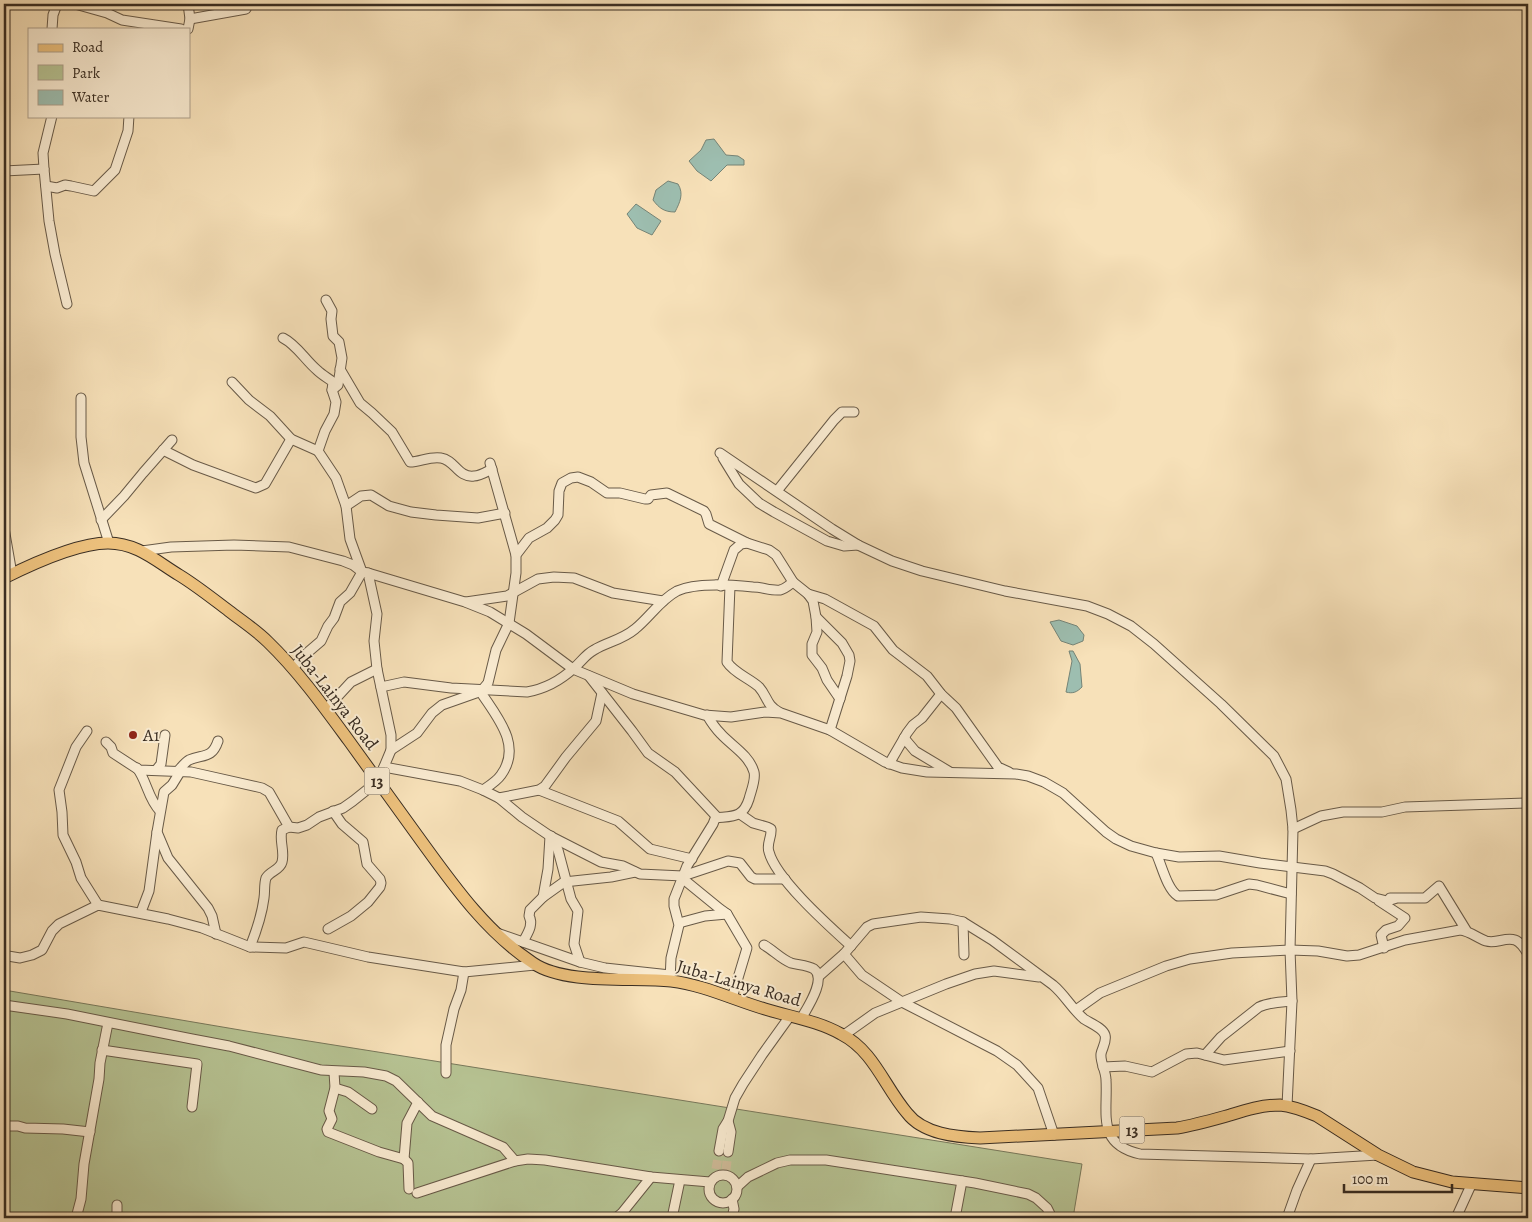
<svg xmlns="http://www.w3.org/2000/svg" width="1532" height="1222" font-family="Alegreya,serif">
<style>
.green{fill:#b7c494;stroke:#78785b}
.water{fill:#9dbeb0;stroke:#758477}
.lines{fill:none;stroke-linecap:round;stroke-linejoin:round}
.minor-tunnel{stroke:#d1bd9b;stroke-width:9;stroke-dasharray:9 4.5;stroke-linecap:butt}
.minor-casing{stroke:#685a48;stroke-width:11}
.major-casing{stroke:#392d22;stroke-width:13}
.minor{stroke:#faecd2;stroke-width:9}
.major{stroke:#ecc07c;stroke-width:11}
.poi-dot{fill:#8f2418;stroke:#faecd2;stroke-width:2}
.labels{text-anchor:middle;stroke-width:4;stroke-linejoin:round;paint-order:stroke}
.shield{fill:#faecd2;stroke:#736657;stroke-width:1}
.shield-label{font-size:16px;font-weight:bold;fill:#392d22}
.street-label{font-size:18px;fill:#392d22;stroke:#faecd2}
.poi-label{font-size:18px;fill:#392d22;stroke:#faecd2;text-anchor:start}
</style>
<rect width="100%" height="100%" fill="#f7e1b9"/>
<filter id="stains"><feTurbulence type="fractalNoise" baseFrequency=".004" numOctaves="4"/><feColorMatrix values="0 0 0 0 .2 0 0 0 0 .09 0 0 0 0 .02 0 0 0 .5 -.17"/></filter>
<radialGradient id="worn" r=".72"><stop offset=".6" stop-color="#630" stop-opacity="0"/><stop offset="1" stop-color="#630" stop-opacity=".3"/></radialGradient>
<polygon class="green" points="4,990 252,1032 1082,1164 1073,1218 4,1218"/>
<g class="water">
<polygon points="714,139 726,155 738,156 744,160 744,165 727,165 711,181 697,171 689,161 701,150 706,140"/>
<path d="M668,181L678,184C684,194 680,202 675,212C664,212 659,208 653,200L656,190Z"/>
<polygon points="636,204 661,221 652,235 637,228 627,214"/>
<polygon points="1059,620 1077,626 1084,635 1083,641 1073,645 1061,641 1050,622"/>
<path d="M1069,651H1073L1080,664L1082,687C1077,692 1073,694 1066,692L1072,661Z"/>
</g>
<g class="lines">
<g class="minor-tunnel">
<polyline points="716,1169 719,1151"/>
<polyline points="726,1170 728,1152"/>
</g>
<defs>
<g id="minor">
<polyline points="75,4 107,13 122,20 181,29"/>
<polyline points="188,4 190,19 188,29"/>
<polyline points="190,19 246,9 248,4"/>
<polyline points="52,29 53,15 57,4"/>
<polyline points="52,116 43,153 44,169 49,221 55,254 67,304"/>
<polyline points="4,171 44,169"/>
<polyline points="46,186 57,188 65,185 71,186 94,191 115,170 128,131 129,116"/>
<polyline points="326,300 332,311 331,319 333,336 339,342 342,358 338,385 332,390"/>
<path d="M283,338C297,345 305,360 317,370C322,375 328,378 333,382L332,390L336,402L334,414L325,431L318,451L336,478L346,506L350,539L362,572"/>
<path d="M340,369L360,403L372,413L392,432L410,462C420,462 430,456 441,458C455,460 458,478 474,476C480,476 486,472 492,469"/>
<polyline points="232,382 249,400 270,416 291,439 318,451"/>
<polyline points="81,398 81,437 84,463 109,543"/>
<polyline points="163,450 193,465 256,488 265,484 291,439"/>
<polyline points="720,453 832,529 858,545 892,561 922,571 1005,591 1087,606 1108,614 1131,626 1154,644 1221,704 1274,756 1286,779 1291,810 1293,829 1290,950 1292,1001 1287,1106"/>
<polyline points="723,458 739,484 759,503 774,512 827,541 844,546 858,545"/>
<polyline points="490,463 516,555"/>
<polyline points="777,491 834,420 842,412 854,412"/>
<polyline points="346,506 361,496 371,495 389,506 411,512 436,515 478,518 505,513"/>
<polyline points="101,520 124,496 143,473 172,440"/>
<polyline points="4,528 12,574"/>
<path d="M142,551L171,547L234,545L289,547L343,561L353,565L362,572L368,573L377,614L374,641L377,669L391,735V750L378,781L353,801L343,808L319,817L307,825L298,828L289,827L282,830C279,841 285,851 282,862C280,870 270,871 266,878C264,884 265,892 264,898C262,914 256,932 250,947"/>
<polyline points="368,573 465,602 490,612 526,634 573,669 633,694 704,715 731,717 765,712 781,713 830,730 885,762 902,768 927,772 1016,774 1028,776 1044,782 1063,793 1106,832 1116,839 1131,846 1156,853 1179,857 1219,856 1260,863 1325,871 1333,874 1360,888 1375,898 1387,901 1394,899"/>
<polyline points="721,586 734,550 741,544 747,543 769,550 776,555 793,582 808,594 813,601 816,617 817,632 812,644 812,655 822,668 827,680 840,699"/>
<path d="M730,586L727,662C734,673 749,678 759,687C768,697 766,705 779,712"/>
<polyline points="808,594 825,599 874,626 893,650 927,676 941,694 956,708 998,767 1009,772"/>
<polyline points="466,602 507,596 538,579 554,577 574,578 613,593 663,601"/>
<polyline points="816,617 842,643 849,655 850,661 847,676 830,730"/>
<polyline points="293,668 307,653 321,641 328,626 334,618 340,602 350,593 362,572"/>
<polyline points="589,676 632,731 648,753 675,772 716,816 713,824 687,866 674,899 674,906 679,925 671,958 670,981"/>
<path d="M381,687L404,682L451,688L527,692C544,689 561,680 574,668C581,662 586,654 594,650C607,642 622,640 635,629C650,617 660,600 677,591C696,582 732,585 753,587C762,587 771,591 780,590C785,589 789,585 793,582"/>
<path d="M480,691C496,716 523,745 501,775C497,781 489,786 483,790"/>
<polyline points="326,709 351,682 377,669"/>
<path d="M707,715C711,722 715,728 721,734C732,746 749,755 754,772C756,780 751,791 749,799C743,818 733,816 716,818"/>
<polyline points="87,731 76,747 59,790 62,812 63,835 76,862 81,878 98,905"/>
<polyline points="904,738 915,751 950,772"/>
<polyline points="106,742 111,747 113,753 139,770 191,772 262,788 269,792 289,827"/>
<polyline points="391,750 417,733 432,713 442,705 476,693 483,689 488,683 496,650 509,623 516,573 516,555 529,538 547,528 555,520 558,515 559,491 562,483 571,478 578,477 591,482 607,493 620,493 645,499 648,499 651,495 667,493 704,511 706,514 709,524 747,543"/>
<polyline points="889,764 907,733 913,725 922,718 941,694"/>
<polyline points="384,767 460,781 483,790 499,798 522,817 550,836 601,862 623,866 640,874 683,876 728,861 740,863 751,877 755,879 785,879"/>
<path d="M137,768C147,781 148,799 160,811"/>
<polyline points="157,769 161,764 165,735"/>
<path d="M177,772C181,768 184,763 189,760C203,754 212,759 218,741"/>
<polyline points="180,772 172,785 164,792 157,832 168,858 208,908 212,916 216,934"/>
<polyline points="539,790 618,821 650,849 692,859"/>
<polyline points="499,798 539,790 545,786 566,757 596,721 602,693"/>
<path d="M740,814L753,823L767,827L771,829C772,837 766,844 769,852C776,879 829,926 851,946"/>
<polyline points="1293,829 1321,816 1343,812 1382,812 1405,807 1528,803"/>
<polyline points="551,836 558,850 571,899 578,911 574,944 580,962"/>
<path d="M1156,853C1162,866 1167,889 1178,896L1216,895L1249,884L1257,885L1291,894"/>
<polyline points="682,878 720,909 727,914 747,948 732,998"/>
<polyline points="543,897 548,869 550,836"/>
<polyline points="1390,898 1425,898 1439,886 1466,930"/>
<polyline points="1379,901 1405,918 1398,926 1386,930 1381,935 1384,948"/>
<polyline points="141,912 149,891 157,832"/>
<polyline points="963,922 964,955"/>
<polyline points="679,923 705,916 727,914"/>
<polyline points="328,929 351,916 368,902 380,887 381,883 380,879 367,864 363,842 342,824 333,811"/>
<polyline points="497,933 580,962 605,968 670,975"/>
<path d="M523,942C527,934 534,925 529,916L530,910L543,897L564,882L611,877L635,872"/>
<path d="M764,945C773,950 781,959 791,963C798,965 807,965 814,969C827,979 807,1008 801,1019"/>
<polyline points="4,954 8,956 20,958 32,955 42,950 52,931 59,924 98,905 168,919 202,928 250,947 286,948 304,942 368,957 464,972 535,965"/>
<polyline points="844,954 862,975 902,1002 997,1051 1017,1065 1038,1088 1054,1135"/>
<path d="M819,976L844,954L867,927L873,924L921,917L950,919L963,922L992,940L1053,985C1065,995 1072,1009 1084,1019C1090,1023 1103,1028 1105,1035C1107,1042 1102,1048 1101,1054C1100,1062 1106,1071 1106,1080C1108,1113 1096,1144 1140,1154L1311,1159L1378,1155"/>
<polyline points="4,1005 67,1014 192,1039 229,1046 321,1070 364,1072 386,1076 396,1081 432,1116 503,1147 515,1161"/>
<path d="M1076,1010L1100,993L1166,966L1190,959L1232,953L1290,950L1318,951L1347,956L1359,955L1405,940L1460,930C1470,931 1477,938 1486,941C1496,944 1505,937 1515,940C1521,942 1525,949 1528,954"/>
<polyline points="844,1035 875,1013 946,984 975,974 994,971 1039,977"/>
<polyline points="102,1050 197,1064 192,1107"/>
<path d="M1205,1055L1221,1037L1259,1007C1270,1002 1280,1002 1292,1001"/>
<polyline points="1103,1067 1125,1066 1152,1072 1186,1054 1197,1053 1224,1060 1290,1051"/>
<polyline points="334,1072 335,1088 329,1111 332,1119 327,1129 328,1132 379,1152 404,1159 407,1123 418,1102"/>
<polyline points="446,1073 446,1045 454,1009 461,990 464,972"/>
<polyline points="335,1088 348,1092 372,1109"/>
<polyline points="728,1121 731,1132 728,1152"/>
<polyline points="4,1126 18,1126 25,1128 63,1129 90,1132"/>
<polyline points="719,1151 723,1129 728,1121 735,1098 743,1084 762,1055 790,1016"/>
<polyline points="404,1159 408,1163 409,1189"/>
<circle cx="723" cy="1189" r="14"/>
<polyline points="737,1187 748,1177 777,1163 790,1160 826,1160 975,1183 1028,1194 1036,1198 1047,1208 1052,1218"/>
<polyline points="417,1193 515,1161 528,1159 545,1160 651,1177 710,1182"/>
<polyline points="732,1199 734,1209 732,1218"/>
<polyline points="117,1205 117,1218"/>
<polyline points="76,1218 81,1199 84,1164 99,1079 100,1063 108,1023"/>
<polyline points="616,1218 622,1213 651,1177"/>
<polyline points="672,1218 680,1180"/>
<polyline points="955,1218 962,1181"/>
<polyline points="1287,1218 1297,1190 1311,1159"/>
<polyline points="1456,1218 1472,1183"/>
</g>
<path id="major" d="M4,578C32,564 77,543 108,543C137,543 156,561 179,575C197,586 213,599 229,611C242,621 256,630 268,642C299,672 324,707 349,741C371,771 392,801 414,831C449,879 483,930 533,963C565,985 632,977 671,981C704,985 734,1000 765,1009C791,1017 818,1021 841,1034C874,1051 884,1086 907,1113C923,1134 956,1137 980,1138L1177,1128C1195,1125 1212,1120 1230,1115C1246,1110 1262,1105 1280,1105C1292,1106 1305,1111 1317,1116L1378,1155L1413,1172L1452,1182L1528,1188"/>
</defs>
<use href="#minor" class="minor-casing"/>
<use href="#major" class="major-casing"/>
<use href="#minor" class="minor"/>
<use href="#major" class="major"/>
</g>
<circle class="poi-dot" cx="133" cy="735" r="5"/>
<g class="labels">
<g class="shield">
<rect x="364.5" y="767.5" width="25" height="27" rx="4"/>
<rect x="1119.5" y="1116.5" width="25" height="27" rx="4"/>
</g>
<g class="shield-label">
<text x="377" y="787">13</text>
<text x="1132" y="1136">13</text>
</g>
<g class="street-label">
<text transform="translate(335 697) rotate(52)" y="6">Juba-Lainya Road</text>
<text transform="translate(739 983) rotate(16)" y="6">Juba-Lainya Road</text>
</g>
<g class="poi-label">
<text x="143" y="741">A1</text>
</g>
</g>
<rect width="1532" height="1222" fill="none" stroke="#f7e1b9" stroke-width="20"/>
<rect x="5" y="5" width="1522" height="1212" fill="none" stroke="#392d22" stroke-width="2.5"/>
<rect x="10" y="10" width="1512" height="1202" fill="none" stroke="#392d22"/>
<rect x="28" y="28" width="162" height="90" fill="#faecd2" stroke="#ada08c"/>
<rect x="38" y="44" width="25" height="8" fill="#ecc07c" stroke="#ada08c"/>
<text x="72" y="52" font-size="15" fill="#392d22">Road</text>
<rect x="38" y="65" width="25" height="15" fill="#b7c494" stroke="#ada08c"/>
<text x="72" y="78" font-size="15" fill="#392d22">Park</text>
<rect x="38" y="90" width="25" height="15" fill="#9dbeb0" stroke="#ada08c"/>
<text x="72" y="102" font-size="15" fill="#392d22">Water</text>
<path d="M1344 1184v8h108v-8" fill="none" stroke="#392d22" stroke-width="2.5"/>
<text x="1352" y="1184" font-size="15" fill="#392d22" stroke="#faecd2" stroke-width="4" paint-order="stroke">100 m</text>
<rect width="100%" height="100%" filter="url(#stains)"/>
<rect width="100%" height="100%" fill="url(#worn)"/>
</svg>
